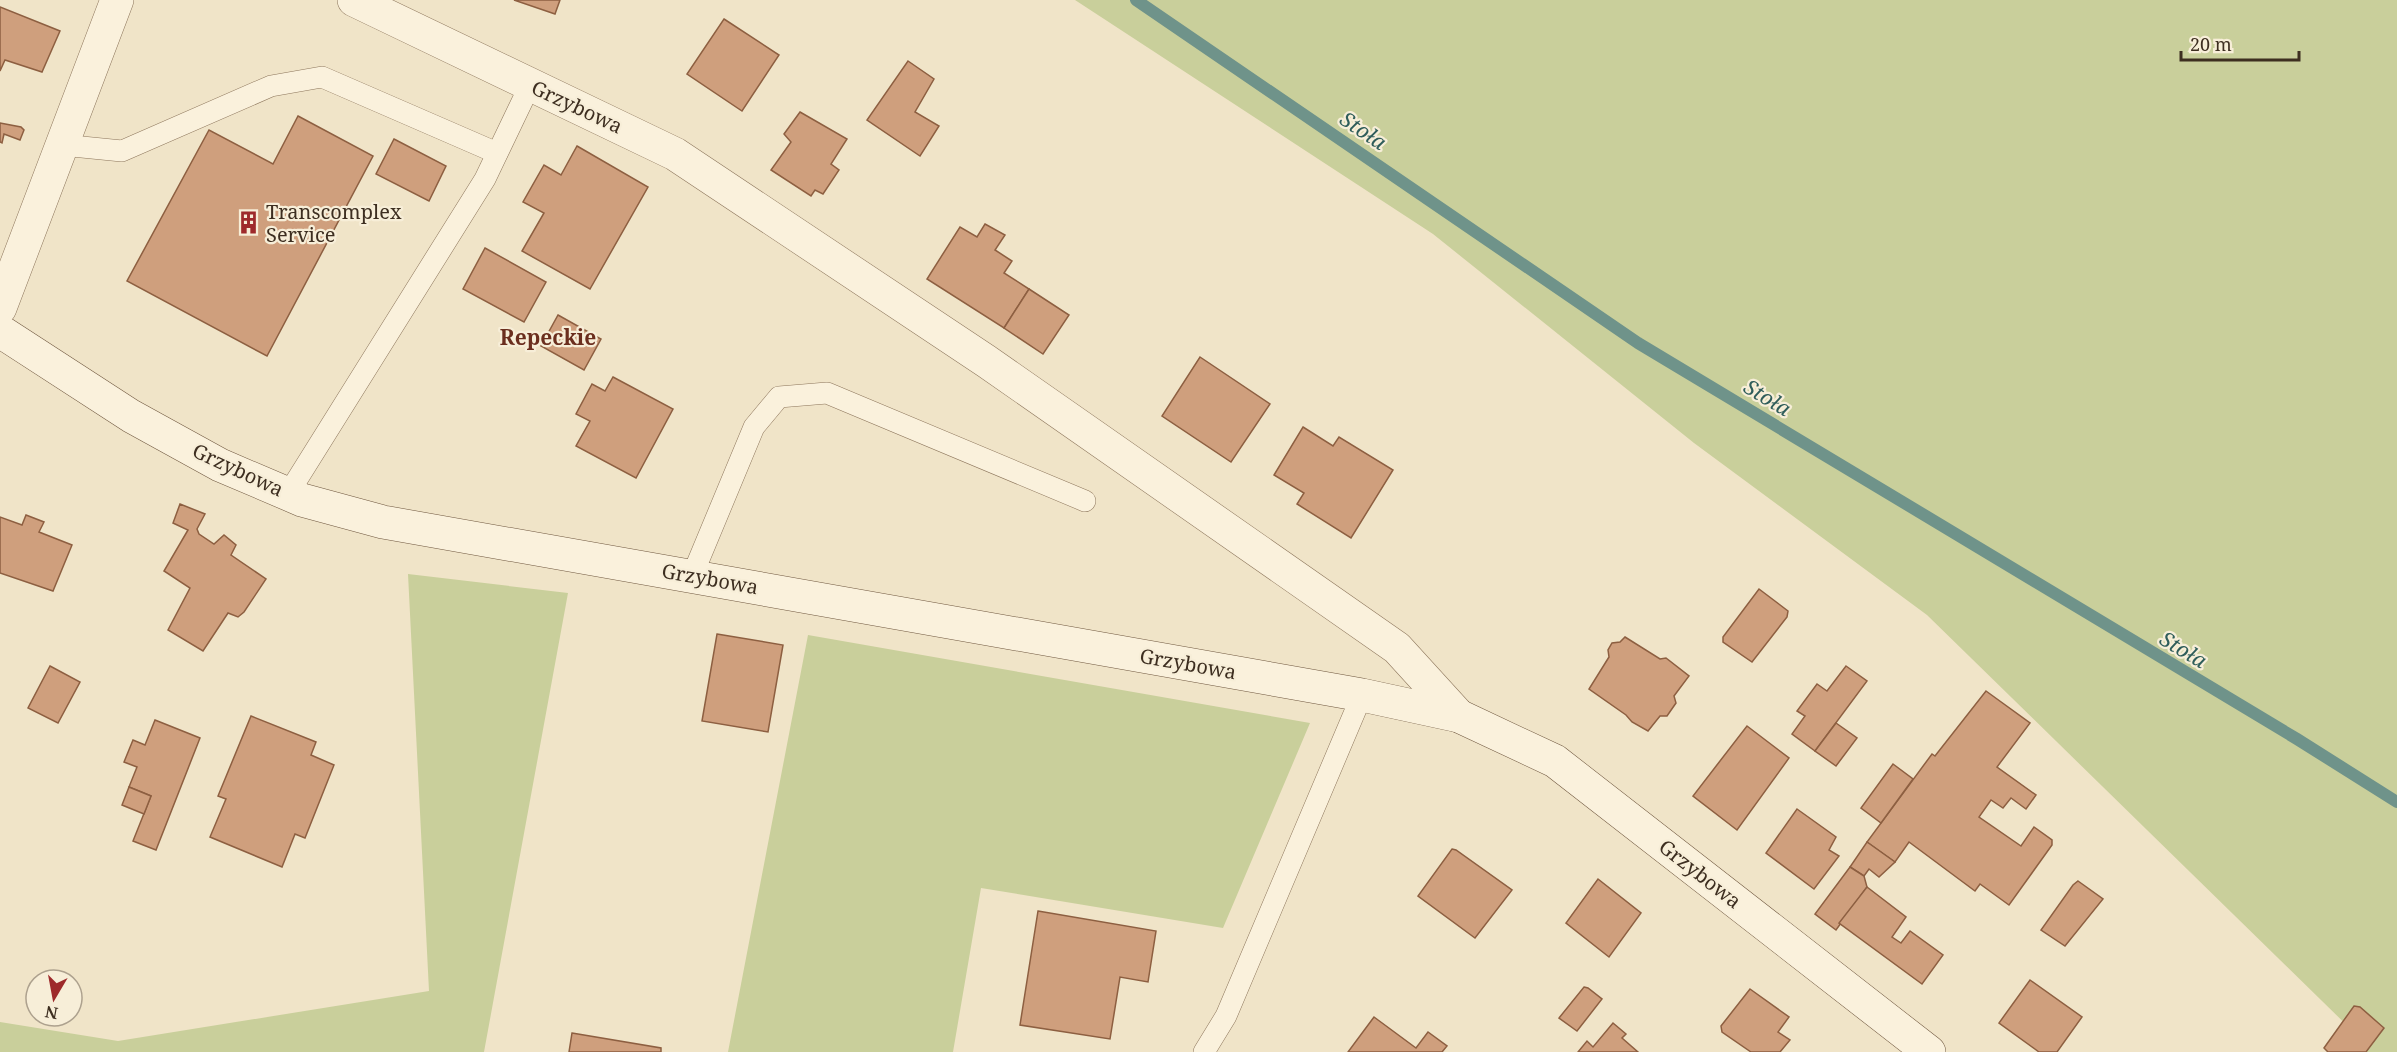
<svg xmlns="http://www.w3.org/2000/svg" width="2397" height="1052" font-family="'Noto Serif',serif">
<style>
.green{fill:#c9cf9b}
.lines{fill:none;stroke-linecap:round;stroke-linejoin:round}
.stream{stroke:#6f938a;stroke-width:12}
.building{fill:#cf9f7d;stroke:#8d5f41;stroke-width:1.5}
.lane-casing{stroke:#8d765c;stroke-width:22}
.street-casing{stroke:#8d765c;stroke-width:34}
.secondary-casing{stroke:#6f573f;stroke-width:34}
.lane{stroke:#faf1dc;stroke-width:21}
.street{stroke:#faf1dc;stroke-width:33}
.secondary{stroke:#faf1dc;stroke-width:33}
.labels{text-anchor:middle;stroke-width:4.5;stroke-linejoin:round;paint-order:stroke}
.street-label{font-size:20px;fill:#3d2e20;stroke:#f7eed8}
.poi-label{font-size:20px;fill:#3d2e20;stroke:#f7eed8;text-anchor:start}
.water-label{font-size:21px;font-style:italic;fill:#2f5d5a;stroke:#f7eed8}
.neighbourhood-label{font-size:21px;font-weight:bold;fill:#6b2e1e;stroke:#f7eed8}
</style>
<rect width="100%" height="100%" fill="#f0e4c8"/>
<g class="green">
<polygon points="1075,0 2397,0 2397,1052 2362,1052 2366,1044 1927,615 1694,443 1433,234"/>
<polygon points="408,574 568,593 484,1052 0,1052 0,1022 118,1041 429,991"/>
<polygon points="808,635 1310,723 1223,928 981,888 953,1052 728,1052"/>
</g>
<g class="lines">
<polyline class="stream" points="1136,0 1638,343 2297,739 2397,802"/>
</g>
<g class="building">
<polygon points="514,0 560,0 555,14"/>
<polygon points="0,7 60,31 42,72 5,60 0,71"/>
<polygon points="724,19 779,55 742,111 687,74"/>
<polygon points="908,61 934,79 915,112 939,126 920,156 867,120"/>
<polygon points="800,112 847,139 831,164 839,170 823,194 815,190 811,196 771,170 791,142 784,134"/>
<polygon points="298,116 373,156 267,356 127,281 209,130 273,164"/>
<polygon points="0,123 21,127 24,130 20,140 4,134 2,143 0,142"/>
<polygon points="394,139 446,166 429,201 376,174"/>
<polygon points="577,146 648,187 590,289 522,251 544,213 523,202 544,165 561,175"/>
<polygon points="985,224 1005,235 995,250 1012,261 1004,273 1029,289 1004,328 927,279 960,227 977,237"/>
<polygon points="485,248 546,282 524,322 463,289"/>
<polygon points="1029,289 1069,315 1043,354 1004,328"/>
<polygon points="558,315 601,339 584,370 541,346"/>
<polygon points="1200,357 1270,404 1231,462 1162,416"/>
<polygon points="613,377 673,409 636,478 576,446 590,421 576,414 592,384 605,391"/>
<polygon points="1303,427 1333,446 1339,437 1393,470 1351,538 1297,504 1304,493 1274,475"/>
<polygon points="180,504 205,514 197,529 199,534 214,544 224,535 236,545 231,555 266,579 244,612 238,617 228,613 203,651 168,630 190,588 164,571 188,530 173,523"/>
<polygon points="26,515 44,522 39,532 72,545 53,591 0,573 0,517 22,525"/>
<polygon points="1759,589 1788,611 1787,617 1752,662 1723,642 1723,637"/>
<polygon points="717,634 783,645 768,732 702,721"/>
<polygon points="1625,637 1660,659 1666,658 1689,676 1674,696 1676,703 1667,716 1660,716 1648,731 1632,722 1626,715 1589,689 1609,657 1608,650 1612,643 1620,642"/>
<polygon points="50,666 80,682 58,723 28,708"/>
<polygon points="1846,666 1867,681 1815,751 1792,734 1805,716 1797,711 1817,684 1827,691"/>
<polygon points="1986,691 2030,723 1997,767 2036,795 2026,809 2011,798 2003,808 1991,800 1979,817 2021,846 2034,827 2052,840 2052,845 2009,905 1980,884 1975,891 1909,842 1895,862 1867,842 1932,754 1935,756"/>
<polygon points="251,716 316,742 311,755 334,765 305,838 295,834 282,867 210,837 226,799 218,796"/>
<polygon points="155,720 200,738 156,850 133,841 151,796 129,787 137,767 124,762 133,740 145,745"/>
<polygon points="1836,723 1857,738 1836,766 1815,751"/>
<polygon points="1747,726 1789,758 1737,830 1693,796"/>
<polygon points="1893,764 1913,779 1881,823 1861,808"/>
<polygon points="129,787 151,796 144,814 122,805"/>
<polygon points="1797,809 1836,837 1829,850 1839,856 1814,889 1766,853"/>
<polygon points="1867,842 1895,862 1879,877 1869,869 1864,876 1850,867"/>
<polygon points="1452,849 1456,850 1512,890 1475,938 1418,896"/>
<polygon points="1850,867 1864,876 1867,887 1836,930 1815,914"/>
<polygon points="1598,879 1641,913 1609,957 1566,923"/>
<polygon points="2078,881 2103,899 2065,946 2041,930 2073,885"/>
<polygon points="1867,887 1906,917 1892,937 1901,943 1910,931 1943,955 1922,984 1839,923"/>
<polygon points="1038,911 1156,931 1148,982 1120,977 1110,1039 1020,1025"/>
<polygon points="2030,980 2082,1017 2057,1052 2039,1052 1999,1023"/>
<polygon points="1584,987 1588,988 1602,999 1577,1031 1559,1018"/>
<polygon points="1750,989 1789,1017 1778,1032 1790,1040 1780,1052 1751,1052 1722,1032 1721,1026"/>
<polygon points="2354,1006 2360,1007 2384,1028 2366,1052 2328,1052 2324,1048"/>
<polygon points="1374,1017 1416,1048 1428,1032 1447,1046 1442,1052 1348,1052"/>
<polygon points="1613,1023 1626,1034 1622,1038 1638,1052 1578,1052 1587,1041 1593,1047"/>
<polygon points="572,1033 661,1048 661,1052 569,1052"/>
</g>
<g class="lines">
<defs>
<g id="lane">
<polyline points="62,145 122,151 271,86 322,77 497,153"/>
<polyline points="288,494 485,179 530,85"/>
<polyline points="692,576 754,427 779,397 827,393 1085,501"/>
<polyline points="1204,1052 1226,1016 1362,695"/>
</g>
<g id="street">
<polyline points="354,0 675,154 986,361 1397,648 1459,716"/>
<polyline points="0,308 117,0"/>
</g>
<polyline id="secondary" points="0,331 131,416 220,465 302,500 383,522 1362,695 1459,716 1555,761 1929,1052"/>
</defs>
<use href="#lane" class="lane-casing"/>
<use href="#street" class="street-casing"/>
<use href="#secondary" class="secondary-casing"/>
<use href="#lane" class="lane"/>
<use href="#street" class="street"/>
<use href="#secondary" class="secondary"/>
</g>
<defs>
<symbol id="building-bare" viewBox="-9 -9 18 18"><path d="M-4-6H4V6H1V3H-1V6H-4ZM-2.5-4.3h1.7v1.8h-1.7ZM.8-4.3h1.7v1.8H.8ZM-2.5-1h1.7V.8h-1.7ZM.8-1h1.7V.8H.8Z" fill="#9e2a2b" stroke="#f7eed8" stroke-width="2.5" paint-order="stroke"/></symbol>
</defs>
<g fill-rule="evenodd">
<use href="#building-bare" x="232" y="206" width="33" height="33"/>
</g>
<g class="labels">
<g class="street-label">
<text transform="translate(577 107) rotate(25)" y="7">Grzybowa</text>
<text transform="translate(238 470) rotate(25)" y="7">Grzybowa</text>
<text transform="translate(710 579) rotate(10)" y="7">Grzybowa</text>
<text transform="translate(1188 664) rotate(10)" y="7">Grzybowa</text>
<text transform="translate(1700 874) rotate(38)" y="7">Grzybowa</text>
</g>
<g class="poi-label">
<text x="266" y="219">Transcomplex<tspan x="266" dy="23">Service</tspan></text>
</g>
<g class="water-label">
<text transform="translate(1363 131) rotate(34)" y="7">Stoła</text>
<text transform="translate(1767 398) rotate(31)" y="7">Stoła</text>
<text transform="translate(2183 650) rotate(31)" y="7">Stoła</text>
</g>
<g class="neighbourhood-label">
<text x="548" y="345">Repeckie</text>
</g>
</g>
<g transform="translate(54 998) rotate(190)"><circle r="28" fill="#f7eed8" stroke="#ada18e" stroke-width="1.5"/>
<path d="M0-4.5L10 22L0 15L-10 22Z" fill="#9e2a2b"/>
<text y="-9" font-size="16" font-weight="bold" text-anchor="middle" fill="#3d2e20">N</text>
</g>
<path d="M2181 51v9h118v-9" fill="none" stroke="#3d2e20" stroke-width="3"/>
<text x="2190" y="51" font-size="18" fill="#3d2e20" stroke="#f7eed8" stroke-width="4.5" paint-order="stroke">20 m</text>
</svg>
